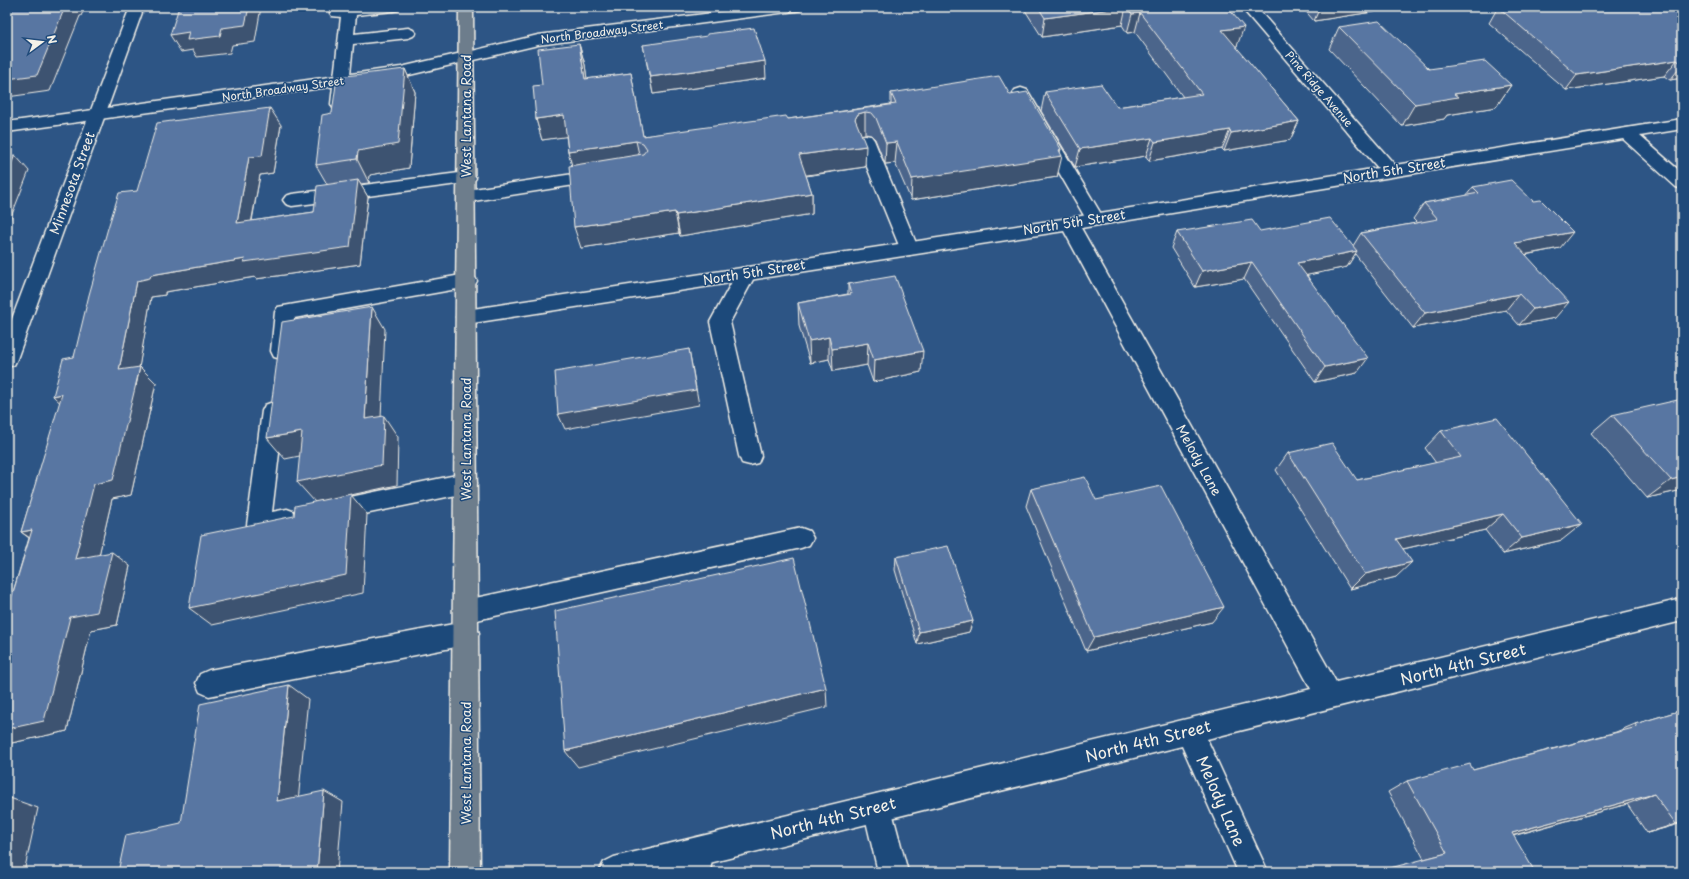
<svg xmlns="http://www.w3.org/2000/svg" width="1689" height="879" font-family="'Playpen Sans',sans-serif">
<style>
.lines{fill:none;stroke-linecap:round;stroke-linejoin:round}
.service-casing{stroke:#f4f1e8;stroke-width:3}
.minor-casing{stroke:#f4f1e8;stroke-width:3}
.tertiary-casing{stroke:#f4f1e8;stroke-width:3}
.primary-casing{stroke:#f4f1e8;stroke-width:3}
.service{fill:#1f4a7a;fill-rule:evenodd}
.minor{fill:#1f4a7a;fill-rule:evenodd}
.tertiary{fill:#1f4a7a;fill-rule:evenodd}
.primary{fill:#6d7d8c;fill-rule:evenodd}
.wall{fill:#4c658b;stroke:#f4f1e8}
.shaded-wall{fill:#3e5371;stroke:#f4f1e8}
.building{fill:#5876a2;stroke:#f4f1e8}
.labels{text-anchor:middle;stroke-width:3;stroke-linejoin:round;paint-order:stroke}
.far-street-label{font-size:11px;fill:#f4f1e8;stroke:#1f4a7a}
.street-label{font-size:13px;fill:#f4f1e8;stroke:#1f4a7a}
.near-street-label{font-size:16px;fill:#f4f1e8;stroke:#1f4a7a}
</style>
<rect width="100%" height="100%" fill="#2d5585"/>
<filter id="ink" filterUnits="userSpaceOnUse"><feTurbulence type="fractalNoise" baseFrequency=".025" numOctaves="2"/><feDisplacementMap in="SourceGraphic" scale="8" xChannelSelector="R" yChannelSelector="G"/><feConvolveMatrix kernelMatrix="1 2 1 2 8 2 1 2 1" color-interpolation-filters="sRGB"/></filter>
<g filter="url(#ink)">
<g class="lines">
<defs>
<g id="service">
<polygon points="333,7 400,7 398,10 393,11 356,15 354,34 408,28 413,30 416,33 413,36 408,38 353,44 347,104 345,108 339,109 333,108 331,104 341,17 332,16 330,13"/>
<polygon points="1021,88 1027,90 1029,93 1104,219 1101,223 1095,225 1089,223 1086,219 1013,93 1015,90"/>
<polygon points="865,135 871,136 874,140 918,248 916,253 909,255 902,253 900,248 856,140 859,136"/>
<polygon points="600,170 606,172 609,176 606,180 467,202 461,200 458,196 461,192 467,190"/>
<polygon points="467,172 473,174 476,178 473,182 292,206 286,204 283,200 286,196 292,194"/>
<polygon points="746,267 753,269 756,274 730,322 761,456 758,463 750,465 742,463 739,456 710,322 739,269"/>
<polygon points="467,274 474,276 477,281 474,286 294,318 291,351 288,357 281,359 274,357 271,351 275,312 278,307"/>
<polygon points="273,402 281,405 284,411 272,512 287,509 295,512 299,519 295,526 259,535 251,532 247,525 262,411 265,405"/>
<polygon points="466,473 474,476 477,483 474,490 466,493 331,521 323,518 319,511 323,504 331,501"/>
<polygon points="801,528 809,531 813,538 809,545 801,548 468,622 475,625 479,633 475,641 466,645 209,696 200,692 196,683 200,674 209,670 464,622 457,619 454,611 457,603 466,600"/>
<polygon points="877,794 887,798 891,808 908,872 878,872 863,808 867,798"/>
<polygon points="699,837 709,841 713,851 710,872 680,872 685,851 689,841"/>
</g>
<g id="minor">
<polygon points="130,7 144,7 17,359 14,365 7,367 7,332"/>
<polygon points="760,7 802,7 800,10 795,11 538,45 466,62 460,60 458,57 460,54 538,35"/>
<polygon points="1241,7 1256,7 1395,165 1682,119 1682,129 1640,136 1682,173 1682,189 1676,187 1623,139 1081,228 1336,682 1682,599 1682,621 1207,739 1268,872 1238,872 1182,746 673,872 599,872 604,862 614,857 1311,689 1064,231 466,324 459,322 456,317 459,312 466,310 1069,218 1378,168"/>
</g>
<polygon id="tertiary" points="466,52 472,54 474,57 472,60 401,77 7,132 7,122 401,67"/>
<polygon id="primary" points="459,7 473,7 480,872 450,872"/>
</defs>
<use href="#service" class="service-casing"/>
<use href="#minor" class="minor-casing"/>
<use href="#tertiary" class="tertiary-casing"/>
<use href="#primary" class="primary-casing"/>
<use href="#service" class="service"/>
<use href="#minor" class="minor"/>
<use href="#tertiary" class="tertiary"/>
<use href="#primary" class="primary"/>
</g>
<g class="wall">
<polygon points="1023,7 1227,7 1237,46 1235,46 1299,121 1290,140 1224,151 1222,149 1149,161 1146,156 1075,167 1041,111 1045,92 1117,107 1183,97 1135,32 1127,33 1122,25 1042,37"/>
<polygon points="1302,7 1405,7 1314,21"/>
<polygon points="1498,7 1666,11 1682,9 1682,78 1670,80 1664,76 1566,90 1489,23"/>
<polygon points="1339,27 1429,69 1511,85 1496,107 1447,115 1444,119 1402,126 1329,49"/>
<polygon points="579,44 585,65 587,79 631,73 643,136 788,119 891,104 891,93 1010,95 1060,152 1057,177 911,200 895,163 885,164 875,139 871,135 865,134 861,134 865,167 806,176 812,193 812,214 680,236 679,233 581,248 572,165 568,151 566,136 542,140 536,119 542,85"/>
<polygon points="643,45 766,78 653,94"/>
<polygon points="405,69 415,92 409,168 370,175 369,183 360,184 368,197 360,264 256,279 255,277 165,292 165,295 151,297 139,367 140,367 156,383 131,495 112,499 99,555 130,566 117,625 91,630 67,731 7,744 7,612 29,538 21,532 74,357 137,191 281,125 273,173 260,175 252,221 314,212 327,184 316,165 332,113"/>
<polygon points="1473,187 1560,248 1525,255 1555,318 1519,325 1506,310 1413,328 1355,254 1347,267 1307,275 1357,373 1315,382 1244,279 1195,287 1171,248 1177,232 1260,231 1353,246 1361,233 1417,223 1413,219 1424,203 1466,196"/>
<polygon points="848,284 921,372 873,382 867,365 833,371 829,359 810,363 799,326 798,303 848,294"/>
<polygon points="1612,415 1682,490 1647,498 1591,433"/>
<polygon points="1441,431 1562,540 1503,554 1485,530 1403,549 1396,577 1350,589 1276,470 1288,453 1357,480 1436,463 1425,448"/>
<polygon points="1031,489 1096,500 1212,622 1086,651 1026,506"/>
<polygon points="896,557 973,621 969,632 917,644 895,570"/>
<polygon points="1682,710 1682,823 1647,833 1627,804 1513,836 1424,859 1388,792 1407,781 1473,770 1616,732 1635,724"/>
</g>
<g class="shaded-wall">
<polygon points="65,7 85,7 81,16 80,16 50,91 7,97 7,79"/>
<polygon points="249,7 261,7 255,42 232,45 230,53 197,57 193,50 181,52 170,35"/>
<polygon points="1126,7 1122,25 1042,37 1045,18"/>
<polygon points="1320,7 1405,7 1314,21"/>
<polygon points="1140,13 1135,32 1127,33 1132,14"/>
<polygon points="1244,27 1237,46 1216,49 1222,30"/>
<polygon points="579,44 585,65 590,100 585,79"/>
<polygon points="1677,60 1664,76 1566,90 1577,75"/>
<polygon points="765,61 766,78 653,94 650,77"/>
<polygon points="1682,65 1682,78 1670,80"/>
<polygon points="405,69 415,92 409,168 370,175 369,183 357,159 358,151"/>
<polygon points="1511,85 1496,107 1447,115 1444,119 1402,126 1415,104 1454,94"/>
<polygon points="270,108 281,125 273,173 260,175 248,240 237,223 249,157"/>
<polygon points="865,112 865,134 858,135 855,119 858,114"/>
<polygon points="564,115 571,136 542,140 536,119"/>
<polygon points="1299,121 1290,140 1224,151 1231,133"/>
<polygon points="1230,130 1222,149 1149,161 1155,142"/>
<polygon points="1152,138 1146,156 1075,167 1080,149"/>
<polygon points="636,141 641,163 574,173 568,151"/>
<polygon points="897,142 895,163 885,164 886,143"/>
<polygon points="866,146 865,167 800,176 799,155"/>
<polygon points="7,149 14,157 15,155 29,171 9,222 7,222"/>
<polygon points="1061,149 1059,156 1062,156 1057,177 911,200 912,179"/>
<polygon points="358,180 368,197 360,264 256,279 255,277 165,292 165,295 151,297 136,386 140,367 156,383 131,495 112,499 95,573 75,559 119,370 137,281 151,275 245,259 246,262"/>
<polygon points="812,193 812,214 680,236 676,215"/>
<polygon points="675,212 679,233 581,248 574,227"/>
<polygon points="1573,232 1560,248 1502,259 1515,243"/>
<polygon points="1357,251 1347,267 1289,279 1297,263"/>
<polygon points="1252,262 1244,279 1195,287 1202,271"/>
<polygon points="1519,294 1506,310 1413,328 1425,313"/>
<polygon points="1569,302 1555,318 1519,325 1533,309"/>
<polygon points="372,307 385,329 380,440 365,419"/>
<polygon points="829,337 829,359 810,363 809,341"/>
<polygon points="868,343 867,365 833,371 832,349"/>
<polygon points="689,349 699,405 565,429 558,414"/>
<polygon points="923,351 921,372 873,382 874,360"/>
<polygon points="1368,358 1357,373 1315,382 1325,367"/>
<polygon points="62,394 70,412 53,396"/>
<polygon points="384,416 398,437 397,485 351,495 367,514 363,593 212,625 189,608 315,502 297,482"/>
<polygon points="302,432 319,452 285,459 267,438"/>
<polygon points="1682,477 1682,490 1647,498 1671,480"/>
<polygon points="1503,514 1485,530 1381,554 1396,539"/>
<polygon points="1582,524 1562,540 1503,554 1522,538"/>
<polygon points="32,530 42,546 21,532"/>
<polygon points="112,552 130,566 117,625 91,630 67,731 7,744 7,729 70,617"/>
<polygon points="1412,562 1396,577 1350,589 1365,574"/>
<polygon points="1224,607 1212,622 1086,651 1094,637"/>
<polygon points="973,621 969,632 917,644 919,632"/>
<polygon points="289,685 308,699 297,812 277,801"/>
<polygon points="826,688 827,707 578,767 565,751"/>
<polygon points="324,791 343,802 337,872 317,872"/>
<polygon points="1654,794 1627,804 1489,842 1512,833"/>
<polygon points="7,797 38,808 24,872 7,872"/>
<polygon points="1682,822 1682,823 1647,833"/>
</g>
<g class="building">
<polygon points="10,7 65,7 37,75 7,79 7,12"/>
<polygon points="179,7 249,7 245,25 222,28 220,36 187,40 189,32 170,35"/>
<polygon points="1038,7 1227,7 1244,27 1222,30 1299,121 1231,133 1230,130 1155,142 1152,138 1080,149 1045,92 1101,84 1117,107 1202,94 1140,13 1132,14 1126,7 1045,18"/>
<polygon points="1498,7 1660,7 1666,11 1682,9 1682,64 1677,60 1577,75"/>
<polygon points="1379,21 1429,69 1485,61 1511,85 1454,94 1458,97 1415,104 1339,27"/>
<polygon points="754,28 765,61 650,77 643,45 707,36 707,34"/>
<polygon points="579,44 585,79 631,73 643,136 786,116 788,119 896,104 891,93 999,76 1010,95 1027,92 1061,149 1059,150 1062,156 912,179 897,142 886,143 876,118 872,113 865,112 858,114 855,119 866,146 799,155 812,193 676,215 675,212 574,227 569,166 643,154 647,149 643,143 636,141 568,151 564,115 536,119 533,86 542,85 538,49"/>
<polygon points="405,69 398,144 358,151 357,159 316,165 322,115 332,113 337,77"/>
<polygon points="270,108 262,156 249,157 237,223 314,212 317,186 358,180 350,247 244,262 245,259 151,275 150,278 137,281 119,370 140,367 113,480 94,484 75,559 112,552 97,612 70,617 44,721 7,729 7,612 32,530 21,532 62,394 53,396 63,359 74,357 89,295 108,228 119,193 137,191 157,123"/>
<polygon points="15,155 7,174 7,156"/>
<polygon points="1511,180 1533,201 1541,200 1573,232 1515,243 1569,302 1533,309 1519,294 1425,313 1361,233 1438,219 1424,203 1479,193 1473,187"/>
<polygon points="1330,218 1357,251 1297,263 1368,358 1325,367 1252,262 1202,271 1177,232 1252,220 1260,231"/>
<polygon points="895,276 923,351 874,360 868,343 832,349 829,337 809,341 798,303 851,294 848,284"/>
<polygon points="372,307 365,419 384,416 382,465 297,482 302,432 267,438 282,322"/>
<polygon points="689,349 696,390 558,414 555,372"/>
<polygon points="1682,399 1682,477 1671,480 1612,415"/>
<polygon points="1497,418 1582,524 1522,538 1503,514 1396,539 1412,562 1365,574 1288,453 1332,443 1357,480 1461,457 1441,431"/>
<polygon points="1085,477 1096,500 1161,486 1224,607 1094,637 1031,489"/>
<polygon points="351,494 346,575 189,608 201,535 294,516 295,506"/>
<polygon points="948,546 973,621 919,632 896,557"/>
<polygon points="794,558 826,688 565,751 555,611"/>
<polygon points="289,685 277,801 324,791 317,872 118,872 126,835 181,823 200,704"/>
<polygon points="1682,710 1682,822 1676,824 1654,794 1512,833 1535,872 1375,872 1447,853 1407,781 1470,764 1473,770 1637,727 1635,724"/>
</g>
</g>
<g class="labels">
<g class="far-street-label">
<text transform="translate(602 32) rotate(-7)" y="4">North Broadway Street</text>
<text transform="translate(283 89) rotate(-8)" y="4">North Broadway Street</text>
<text transform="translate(1319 89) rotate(49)" y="4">Pine Ridge Avenue</text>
</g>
<g class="street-label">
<text transform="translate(466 116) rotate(-90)" y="5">West Lantana Road</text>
<text transform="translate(1394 170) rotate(-9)" y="5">North 5th Street</text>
<text transform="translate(72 183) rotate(-70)" y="5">Minnesota Street</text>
<text transform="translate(1074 222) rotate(-9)" y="5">North 5th Street</text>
<text transform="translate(754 272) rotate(-9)" y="5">North 5th Street</text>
<text transform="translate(466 439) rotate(-90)" y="5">West Lantana Road</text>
<text transform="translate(1199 460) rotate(61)" y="5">Melody Lane</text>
<text transform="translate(466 763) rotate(-90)" y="5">West Lantana Road</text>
</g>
<g class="near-street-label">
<text transform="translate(1463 664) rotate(-14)" y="6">North 4th Street</text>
<text transform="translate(1148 741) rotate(-14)" y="6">North 4th Street</text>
<text transform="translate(1221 801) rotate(66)" y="6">Melody Lane</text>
<text transform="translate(833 818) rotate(-14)" y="6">North 4th Street</text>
</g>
</g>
<rect width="1689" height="879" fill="none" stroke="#1f4a7a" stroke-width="24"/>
<rect x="12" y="12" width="1665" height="855" fill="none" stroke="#f4f1e8" stroke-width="1.5" filter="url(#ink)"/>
<g transform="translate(42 42) rotate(75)" stroke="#1f4a7a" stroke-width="3" paint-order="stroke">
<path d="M0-3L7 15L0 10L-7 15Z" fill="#f4f1e8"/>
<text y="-6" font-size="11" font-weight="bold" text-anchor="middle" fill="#f4f1e8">N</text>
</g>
</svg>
